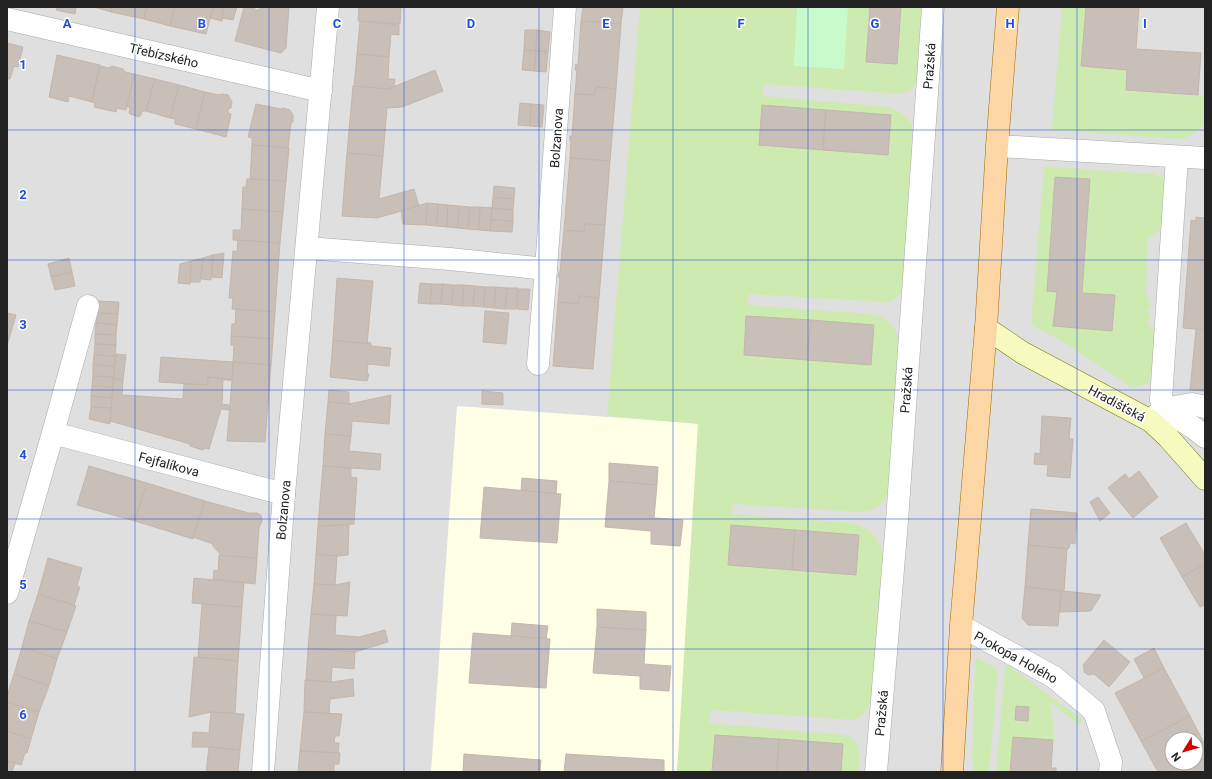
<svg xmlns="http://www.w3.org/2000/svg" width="1212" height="779" font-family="Roboto,sans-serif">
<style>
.residential{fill:#e0dfdf;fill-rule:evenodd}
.education{fill:#ffffe5}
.grass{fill:#cdebb0;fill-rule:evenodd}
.park{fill:#c8facc}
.building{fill:#c7bfb8;stroke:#c4b6ab;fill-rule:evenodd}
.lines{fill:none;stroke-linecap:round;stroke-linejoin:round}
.street-casing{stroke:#a9a9a9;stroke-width:23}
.secondary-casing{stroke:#707d05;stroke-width:23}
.primary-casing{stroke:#a06b00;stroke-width:23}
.street{stroke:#fff;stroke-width:22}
.secondary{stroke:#f7fabf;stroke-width:22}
.primary{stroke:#fcd6a4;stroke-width:22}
.grid{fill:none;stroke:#1d4ed8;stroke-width:1;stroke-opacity:0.55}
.labels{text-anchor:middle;stroke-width:3;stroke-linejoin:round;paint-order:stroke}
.street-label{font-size:13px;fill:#222;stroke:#fff}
.grid-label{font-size:13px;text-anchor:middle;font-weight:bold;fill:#1d4ed8;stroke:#fff;stroke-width:3;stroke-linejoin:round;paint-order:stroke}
</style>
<rect width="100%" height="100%" fill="#f2efe9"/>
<path class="residential" d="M7,7H1205V772H7ZM1172,739H1196V763H1172Z"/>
<polygon class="education" points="457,406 720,425 697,772 431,772"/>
<g class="grass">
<path d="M640,7H922L919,76C915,87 912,90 901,94L764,84L763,96L890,107L905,116L912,124L910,216L904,289C894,303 888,304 871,301L749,294L748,305L872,314C888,318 894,324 899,340L888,491C884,506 874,511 858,512L733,504L731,514L853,523C873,530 877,536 884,556L870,704C866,712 863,717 853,720L711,710L709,723L846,735C863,741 859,758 858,772H677L698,424L607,416Z"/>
<polygon points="1062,7 1086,7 1082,66 1127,70 1126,91 1205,96 1204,124 1195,133 1183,139 1052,130"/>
<path d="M1044,166L1149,174L1150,172L1164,178L1161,229L1147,239L1146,293L1151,307L1147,309L1151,318L1147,320L1150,328H1156L1150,382L1133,388L1073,348L1031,324ZM1055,177L1090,180L1082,293L1115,296L1112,330L1053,326L1057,292L1047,291Z"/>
<polygon points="975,657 998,669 989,772 974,772 972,760"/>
<polygon points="1009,666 1083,720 1078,724 1050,702 1055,741 1013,737 1010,772 996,772 1005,667"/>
</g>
<polygon class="park" points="797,7 848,7 844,69 794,66"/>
<g class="building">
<polygon points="57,7 76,7 75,14 56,10"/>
<polygon points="94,7 112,7 111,12"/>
<polygon points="112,7 147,7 144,19 111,12"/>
<polygon points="147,7 175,7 170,26 144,19"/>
<polygon points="175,7 213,7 206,34 170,26"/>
<polygon points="213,7 224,7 222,21 210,18"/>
<polygon points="224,7 237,7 233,20 222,18"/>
<polygon points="244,7 254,7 255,10 260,10 260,7 289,7 286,48 281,53 235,41"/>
<polygon points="353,7 401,7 400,24 358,21 359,8"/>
<polygon points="583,7 623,7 621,24 581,21"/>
<polygon points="870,7 901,7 897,64 866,62"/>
<polygon points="1086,7 1139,7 1136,49 1201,53 1198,95 1126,90 1127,70 1081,66"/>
<polygon points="360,21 399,25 399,35 391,34 389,57 357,54"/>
<polygon points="581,21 621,24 616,89 596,87 595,95 575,94 577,70 575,70 576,64 578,65"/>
<polygon points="525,30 537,30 536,51 524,50"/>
<polygon points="537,30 550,32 548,52 536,51"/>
<polygon points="7,43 23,47 18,67 14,66 10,79 7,79"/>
<polygon points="524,50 536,51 534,71 522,70"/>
<polygon points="536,51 548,52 546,72 534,71"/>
<polygon points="357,54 389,57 388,79 395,79 394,86 388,89 354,87"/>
<polygon points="57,55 100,65 92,102 69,96 68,102 49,97"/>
<polygon points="100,66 109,68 112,66 123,69 125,72 134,74 126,110 117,108 116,112 94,107 95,103 92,102"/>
<polygon points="435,70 443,91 402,107 387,108 383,156 347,153 353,86 388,89"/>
<polygon points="134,74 155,79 146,111 142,111 141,115 139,117 130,114 129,113 130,107 127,107"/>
<polygon points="155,79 179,85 170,118 146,111"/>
<polygon points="179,85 205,92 196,129 175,124 175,119 170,118"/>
<polygon points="596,87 616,89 610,161 570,158 571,141 570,141 570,136 572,136 575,94 595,95"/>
<polygon points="205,92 219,95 222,94 228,95 232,102 231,108 228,109 228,113 231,114 226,137 196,129"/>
<polygon points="520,103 531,104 530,126 518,125"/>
<polygon points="256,104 281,109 283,108 290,110 293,115 293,122 291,123 288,148 252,145 252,138 248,137"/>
<polygon points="531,104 544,105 542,127 530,126"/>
<polygon points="762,105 826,110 823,150 759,145"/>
<polygon points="826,110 891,115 888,155 823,150"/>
<polygon points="252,145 289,148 286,181 250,179"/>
<polygon points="347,153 383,156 379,199 414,189 419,206 377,218 342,216"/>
<polygon points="570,158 610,161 605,225 585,224 584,232 564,230"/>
<polygon points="1055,177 1090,179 1082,293 1115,295 1112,331 1053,326 1057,292 1047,291"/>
<polygon points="247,179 286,181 283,212 242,209 243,187 246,187"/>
<polygon points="494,186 515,188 514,199 493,197"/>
<polygon points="493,197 514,199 513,210 492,208"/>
<polygon points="427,203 438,204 437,226 426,225"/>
<polygon points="427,203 426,225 403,224 401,211"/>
<polygon points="438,204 448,205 447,227 437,226"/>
<polygon points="448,205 459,206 458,228 447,227"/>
<polygon points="459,206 470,207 468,229 458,228"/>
<polygon points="470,207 480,207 479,230 468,229"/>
<polygon points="480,207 492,208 490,231 479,230"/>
<polygon points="492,208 513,210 513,221 491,220"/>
<polygon points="242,209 283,212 280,243 233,240 233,230 241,230"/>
<polygon points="1196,217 1205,218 1205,330 1183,328 1191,220 1196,221"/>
<polygon points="491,220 513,221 512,232 490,231"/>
<polygon points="585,224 605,225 599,298 579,296 578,304 558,302 560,278 558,277 559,272 560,272 564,230 584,232"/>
<polygon points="238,240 280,243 275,312 232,309 233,298 229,298 233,251 237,252"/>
<polygon points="224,253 222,278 212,277 213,255"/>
<polygon points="213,255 211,280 201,279 203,258"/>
<polygon points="69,258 72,272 51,277 48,264"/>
<polygon points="203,258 200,282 190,282 191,261"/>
<polygon points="191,261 190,284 178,283 180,264"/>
<polygon points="72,272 75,286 55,290 51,277"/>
<polygon points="337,278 373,281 367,344 333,340"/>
<polygon points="420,283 432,284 430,304 418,303"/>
<polygon points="432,284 443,284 441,304 430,304"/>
<polygon points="443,284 453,285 452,305 441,304"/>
<polygon points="453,285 464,285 462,306 452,305"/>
<polygon points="464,285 475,286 473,306 462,306"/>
<polygon points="475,286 485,287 484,307 473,306"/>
<polygon points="485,287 496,287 494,308 484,307"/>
<polygon points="496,287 507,288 505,309 494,308"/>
<polygon points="507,288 518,288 516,309 505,309"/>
<polygon points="519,289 530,289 528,310 517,309"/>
<polygon points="579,296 599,298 593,369 553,366 558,302 578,304"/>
<polygon points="98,301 119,302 118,314 97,313"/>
<polygon points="236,309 275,312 273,339 231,336 232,324 235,324"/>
<polygon points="485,311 509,313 506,344 483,342"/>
<polygon points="7,313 16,315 7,346"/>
<polygon points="97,313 118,314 117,325 96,323"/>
<polygon points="746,316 811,320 807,360 744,355"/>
<polygon points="811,320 874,325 871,365 807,360"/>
<polygon points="96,323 117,325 116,335 95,334"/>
<polygon points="1196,329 1205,330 1205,391 1190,390"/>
<polygon points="95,334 116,335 116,345 95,344"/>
<polygon points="231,336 273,339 271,365 233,362 234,345 231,345"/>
<polygon points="333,340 367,344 367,342 371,343 371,346 391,348 389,366 368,364 367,374 369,374 367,381 330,377"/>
<polygon points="95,344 116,345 115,356 94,355"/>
<polygon points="116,354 126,355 123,380 113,379"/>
<polygon points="94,355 115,356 114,366 93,365"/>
<polygon points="161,357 233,362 232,380 208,377 208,385 159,382"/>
<polygon points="233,362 271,365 265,442 227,441 232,380"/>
<polygon points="93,365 114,366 114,377 93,376"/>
<polygon points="93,376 114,377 113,387 92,386"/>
<polygon points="208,377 231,380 223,380 222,404 229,405 229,410 221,409 209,449 204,448 203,450 190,446 190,444 110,421 113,379 123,380 122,395 183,399 184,384 208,385"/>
<polygon points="92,386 113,387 112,398 91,396"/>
<polygon points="329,390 349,392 349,404 328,402"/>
<polygon points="482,391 503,393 503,405 482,404"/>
<polygon points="391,395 389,424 352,421 351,436 325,434 328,402 349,404"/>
<polygon points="91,396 112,398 111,408 91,407"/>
<polygon points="91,407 111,408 110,424 89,419"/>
<polygon points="1042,416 1071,418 1069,439 1073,439 1070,478 1047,476 1048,465 1034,464 1035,453 1040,454"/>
<polygon points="325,434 351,436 349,451 381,454 380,470 323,466"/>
<polygon points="609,463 658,467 657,485 609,481"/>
<polygon points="89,466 147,483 135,521 77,505"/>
<polygon points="323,466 351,468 351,477 357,478 354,524 318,526"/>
<polygon points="1139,471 1158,497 1133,518 1108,488 1125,474 1129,479"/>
<polygon points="522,478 557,481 556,494 521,491"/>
<polygon points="609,481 657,485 654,518 683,520 680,546 651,544 651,531 605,527"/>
<polygon points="147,483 205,501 193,539 135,521"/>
<polygon points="484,487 561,494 557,543 480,538"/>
<polygon points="1098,497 1110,513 1100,521 1090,502"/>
<polygon points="205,501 249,513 257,513 261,515 262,521 259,528 257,558 222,556 212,545 213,544 193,537"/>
<polygon points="1031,509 1077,513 1075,544 1070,543 1069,548 1067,549 1028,545"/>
<polygon points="1186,523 1205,555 1205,564 1182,577 1160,538"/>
<polygon points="349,525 348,555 337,556 316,554 318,526"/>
<polygon points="731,525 795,530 792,570 728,565"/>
<polygon points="795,530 859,535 856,575 792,570"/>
<polygon points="1028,545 1067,549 1064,591 1025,587"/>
<polygon points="316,554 337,556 335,585 314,584"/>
<polygon points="219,555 257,558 255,584 213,579 214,570 218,571"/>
<polygon points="48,558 82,568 77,586 80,587 74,605 38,594"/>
<polygon points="1205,564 1205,605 1200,607 1182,577"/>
<polygon points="194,578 244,583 242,607 192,603"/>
<polygon points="350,582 347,616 311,614 314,584 335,585"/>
<polygon points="1025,587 1061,591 1058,626 1028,625 1022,618"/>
<polygon points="1061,591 1064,591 1101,595 1091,611 1060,612"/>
<polygon points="38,594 76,606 67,632 29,621"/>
<polygon points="202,604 242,607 238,661 198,657"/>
<polygon points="597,609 646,612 646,630 597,627"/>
<polygon points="311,614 336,616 335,635 359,637 385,630 388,642 355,652 308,648"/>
<polygon points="29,621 67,632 57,659 22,647"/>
<polygon points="512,623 548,626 546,639 511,636"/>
<polygon points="597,627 646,630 644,664 671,666 669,691 640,689 640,676 593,673"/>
<polygon points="473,633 550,639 546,688 469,683"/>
<polygon points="1104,640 1130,662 1109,687 1094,674 1088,675 1084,672 1084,666 1083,665"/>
<polygon points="22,647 57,659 49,686 14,674"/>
<polygon points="308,648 355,652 354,669 332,667 331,682 306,680"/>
<polygon points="1154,648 1164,668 1144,678 1134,659"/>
<polygon points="194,657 238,661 235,713 211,712 189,717"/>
<polygon points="1164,668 1190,716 1141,741 1115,693"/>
<polygon points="14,674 49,686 39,712 7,702 7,696"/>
<polygon points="353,679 354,696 330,699 329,715 304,712 305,680 331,682"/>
<polygon points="7,702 39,712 31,739 7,731"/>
<polygon points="1016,706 1029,707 1028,721 1015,720"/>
<polygon points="211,712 244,714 240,750 209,747 192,747 193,732 209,733"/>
<polygon points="304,712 342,714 339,736 335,736 334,743 339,743 338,753 300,751"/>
<path d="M1190,716L1205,745V769L1199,772H1158L1141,741ZM1172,739H1196V763H1172Z"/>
<polygon points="7,731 31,739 27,753 25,753 21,765 7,761"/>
<polygon points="715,735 779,739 777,772 712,772"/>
<polygon points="1013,737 1053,740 1051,768 1056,768 1056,772 1010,772"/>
<polygon points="779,739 843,744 841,772 777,772"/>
<polygon points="209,747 240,750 238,772 206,772"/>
<polygon points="300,751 340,753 339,764 334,764 334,772 298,772"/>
<polygon points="464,754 541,760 540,772 463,772"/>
<polygon points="566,754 664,760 664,772 564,772"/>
<polygon points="7,761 15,763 12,772 7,772"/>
</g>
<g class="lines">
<defs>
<g id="street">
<polyline points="7,19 321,91"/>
<polyline points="997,146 1205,158"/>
<polyline points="307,248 450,259 546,269"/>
<polyline points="538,364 546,269 565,7"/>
<polyline points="1163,409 1194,428 1205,437"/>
<polyline points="1163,409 1192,404 1205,407"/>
<polyline points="1151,421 1163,409 1161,400 1177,157"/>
<polyline points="53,433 284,494"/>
<polyline points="7,593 53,433 88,306"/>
<polyline points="961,626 1054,677 1094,711 1111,762 1110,772"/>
<polyline points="263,772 284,494 328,7"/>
<polyline points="876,772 897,521 933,7"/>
</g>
<polyline id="secondary" points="986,328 1023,353 1151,421 1167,436 1205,479"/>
<polyline id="primary" points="952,772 961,626 986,328 997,146 1008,7"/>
</defs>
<use href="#street" class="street-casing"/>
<use href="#secondary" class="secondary-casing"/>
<use href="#primary" class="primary-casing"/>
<use href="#street" class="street"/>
<use href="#secondary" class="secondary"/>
<use href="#primary" class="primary"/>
</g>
<path class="grid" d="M135,7V772M269,7V772M404,7V772M539,7V772M673,7V772M808,7V772M943,7V772M1077,7V772M7,130H1205M7,260H1205M7,390H1205M7,519H1205M7,649H1205"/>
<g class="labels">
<g class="street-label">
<text transform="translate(164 55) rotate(13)" y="5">Třebízského</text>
<text transform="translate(929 66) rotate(-86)" y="5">Pražská</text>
<text transform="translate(556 138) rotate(-86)" y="5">Bolzanova</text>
<text transform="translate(906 390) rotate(-86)" y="5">Pražská</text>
<text transform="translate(1117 403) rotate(28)" y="5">Hradišťská</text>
<text transform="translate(169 464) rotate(15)" y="5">Fejfalíkova</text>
<text transform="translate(283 510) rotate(-85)" y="5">Bolzanova</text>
<text transform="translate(1016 657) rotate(29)" y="5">Prokopa Holého</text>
<text transform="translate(881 713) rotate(-85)" y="5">Pražská</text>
</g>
</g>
<g class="grid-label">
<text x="67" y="28">A</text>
<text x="202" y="28">B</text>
<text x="337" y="28">C</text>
<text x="471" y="28">D</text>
<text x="606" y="28">E</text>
<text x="741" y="28">F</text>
<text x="875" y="28">G</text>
<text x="1010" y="28">H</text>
<text x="1145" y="28">I</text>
<text x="23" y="69">1</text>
<text x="23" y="199">2</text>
<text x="23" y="329">3</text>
<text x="23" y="459">4</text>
<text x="23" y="589">5</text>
<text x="23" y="719">6</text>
</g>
<rect width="1212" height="779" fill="none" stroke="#222222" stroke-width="16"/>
<g transform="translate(1184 751) rotate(233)"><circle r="19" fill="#ffffff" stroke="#a7a7a7"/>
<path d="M0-3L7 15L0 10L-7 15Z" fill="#d40000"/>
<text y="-6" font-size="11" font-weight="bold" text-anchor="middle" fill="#222222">N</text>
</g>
</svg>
